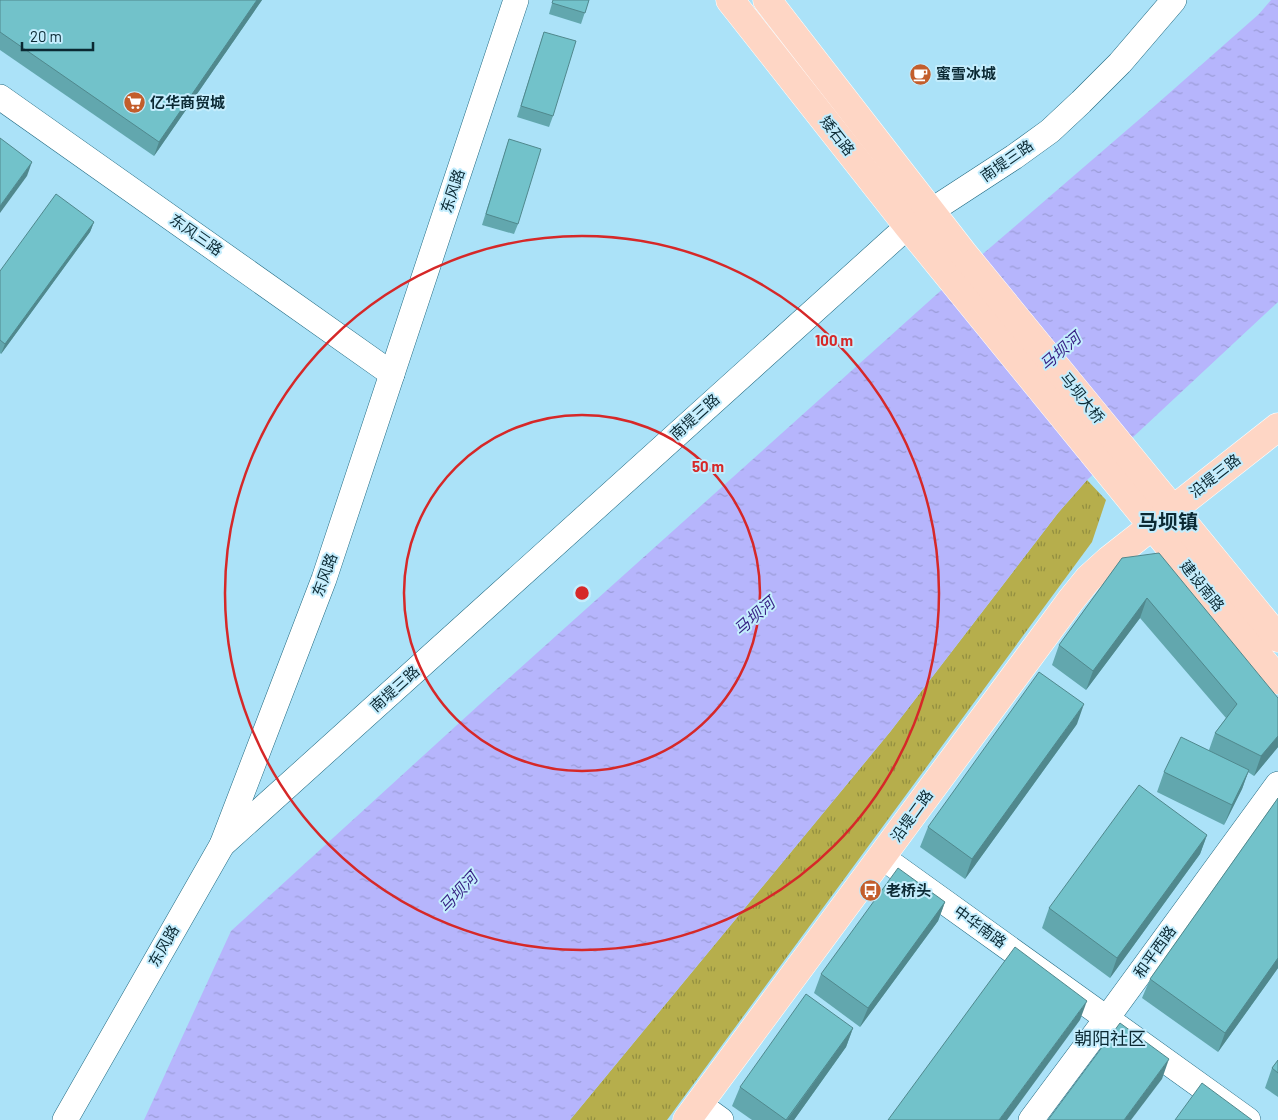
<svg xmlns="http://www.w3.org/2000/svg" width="1278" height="1120" font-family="Barlow,'Noto Sans SC',sans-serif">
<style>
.park{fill:url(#park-tufts)}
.water{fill:url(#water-ripples)}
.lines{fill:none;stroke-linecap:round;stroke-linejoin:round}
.minor-casing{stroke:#216a82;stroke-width:26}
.major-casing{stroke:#fff;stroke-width:29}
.minor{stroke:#fff;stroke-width:25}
.major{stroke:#fed6c5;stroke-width:28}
.wall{fill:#62a7ae}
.shaded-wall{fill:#50888d}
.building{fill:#72c2ca;stroke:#50888d}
.ring{fill:none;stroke:#d62828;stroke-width:2.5}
.labels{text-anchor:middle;stroke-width:4;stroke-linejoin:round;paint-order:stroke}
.poi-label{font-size:15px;font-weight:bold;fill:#0b2933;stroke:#c4edfd;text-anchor:start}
.street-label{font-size:15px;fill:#0b2933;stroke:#c4edfd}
.water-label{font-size:16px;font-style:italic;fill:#351f83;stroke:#c4edfd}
.quarter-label{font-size:18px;fill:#0b2933;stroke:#c4edfd}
.district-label{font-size:20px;font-weight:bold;fill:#0b2933;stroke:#c4edfd}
.centre{fill:#d62828;stroke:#c4edfd;stroke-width:2.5}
.ring-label{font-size:15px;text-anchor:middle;font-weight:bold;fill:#d62828;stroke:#c4edfd;stroke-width:4;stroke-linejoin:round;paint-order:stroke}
</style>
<defs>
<pattern id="park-tufts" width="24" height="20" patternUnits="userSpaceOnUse" patternTransform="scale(1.25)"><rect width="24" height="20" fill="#b6ae4c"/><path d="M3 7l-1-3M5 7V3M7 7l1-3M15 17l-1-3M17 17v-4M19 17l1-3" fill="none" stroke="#928e40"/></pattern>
<pattern id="water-ripples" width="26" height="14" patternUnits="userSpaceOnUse" patternTransform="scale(1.25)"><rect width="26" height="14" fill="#b6b5fc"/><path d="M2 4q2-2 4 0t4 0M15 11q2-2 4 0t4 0" fill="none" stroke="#9b9cd8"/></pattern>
</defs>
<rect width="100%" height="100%" fill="#abe2f8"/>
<polygon class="park" points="1087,480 1106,500 1092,542 667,1120 570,1120 890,732 1058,513"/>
<polygon class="water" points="1271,0 1278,0 1278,302 1087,480 1058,513 890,732 570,1120 144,1120 231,931 480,704 956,277 1149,111 1259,14"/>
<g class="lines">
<defs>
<g id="minor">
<polyline points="0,97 392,374"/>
<polyline points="222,845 908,226 1014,157 1050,131 1081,102 1120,63 1174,0"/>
<polyline points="882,857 1248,1120"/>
<polyline points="699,1104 721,1120"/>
<polyline points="65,1120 222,845 324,579 516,0"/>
<polyline points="1031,1120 1107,1018 1278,784"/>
</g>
<g id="major">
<polyline points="730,0 908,226 1278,680"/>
<polyline points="767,0 963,253 1278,638"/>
<polyline points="687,1120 1071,600 1088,579 1109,560 1278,427"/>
</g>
</defs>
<use href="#minor" class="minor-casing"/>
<use href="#major" class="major-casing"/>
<use href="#minor" class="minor"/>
<use href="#major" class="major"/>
</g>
<g class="wall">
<polygon points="0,0 262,0 154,156 0,50"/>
<polygon points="553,0 589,0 581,24 549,14"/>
<polygon points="544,32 553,116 549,127 517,117"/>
<polygon points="509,139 518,224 514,234 482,225"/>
<polygon points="94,222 90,232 1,354 0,353 0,271"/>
<polygon points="1122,558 1278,698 1278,747 1254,776 1248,772 1242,789 1224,825 1157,792 1164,772 1209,750 1215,733 1226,718 1140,618 1086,690 1052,665 1059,645"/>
<polygon points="1077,724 965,879 920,847 928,827"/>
<polygon points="1278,798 1278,968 1218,1052 1142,998 1150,979"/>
<polygon points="1207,835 1200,854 1110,978 1042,928 1049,908"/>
<polygon points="945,902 938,921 860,1027 814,993 821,974"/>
<polygon points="853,1028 846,1047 794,1120 752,1120 732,1106 740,1087"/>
<polygon points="1278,1060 1278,1097 1265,1088 1272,1068"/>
</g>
<g class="shaded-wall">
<polygon points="257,0 262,0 154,156 159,142"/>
<polygon points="32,162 27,176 0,213 0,206"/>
<polygon points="94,222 90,232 1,354 5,344"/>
<polygon points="1147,598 1140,618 1086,690 1093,671"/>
<polygon points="1084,704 1077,724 965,879 972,859"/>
<polygon points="1278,736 1278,747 1254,776 1261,756"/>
<polygon points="1249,770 1242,789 1224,825 1232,805"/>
<polygon points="1207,835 1200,854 1110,978 1117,958"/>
<polygon points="945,902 938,921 860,1027 868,1008"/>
<polygon points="1278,958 1278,968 1218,1052 1225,1033"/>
<polygon points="1087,1001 1080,1020 1007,1120 999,1120"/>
<polygon points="853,1028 846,1047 794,1120 787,1120"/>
<polygon points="1169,1059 1162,1079 1131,1120 1124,1120"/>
</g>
<g class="building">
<polygon points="0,0 257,0 159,142 0,32"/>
<polygon points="553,0 589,0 585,13 552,3"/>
<polygon points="544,32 576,41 553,116 521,106"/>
<polygon points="0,138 32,162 0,206"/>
<polygon points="509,139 541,149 518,224 486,214"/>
<polygon points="56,194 94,222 5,344 0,340 0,271"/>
<polygon points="1159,553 1278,698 1278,736 1261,756 1215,733 1237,704 1147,598 1093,671 1059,645 1122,558"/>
<polygon points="1039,672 1084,704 972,859 928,827"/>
<polygon points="1181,737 1249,770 1232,805 1164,772"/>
<polygon points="1139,785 1207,835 1117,958 1049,908"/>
<polygon points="1278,798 1278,958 1225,1033 1150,979"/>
<polygon points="898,868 945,902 868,1008 821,974"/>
<polygon points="1015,947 1087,1001 999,1120 888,1120"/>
<polygon points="806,994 853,1028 786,1120 740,1087"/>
<polygon points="1120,1023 1169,1059 1124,1120 1048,1120"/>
<polygon points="1278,1060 1278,1073 1272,1068"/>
<polygon points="1202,1083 1252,1120 1175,1120"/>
</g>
<g class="ring">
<circle cx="582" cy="593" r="178"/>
<circle cx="582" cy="593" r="357"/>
</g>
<defs>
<symbol id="cafe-disc" viewBox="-11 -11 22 22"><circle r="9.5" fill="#c35e2c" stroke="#c4edfd"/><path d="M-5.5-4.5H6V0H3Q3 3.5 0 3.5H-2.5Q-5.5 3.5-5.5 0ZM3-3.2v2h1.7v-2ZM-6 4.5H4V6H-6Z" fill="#fff"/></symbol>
<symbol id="supermarket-disc" viewBox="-11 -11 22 22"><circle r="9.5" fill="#c35e2c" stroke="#c4edfd"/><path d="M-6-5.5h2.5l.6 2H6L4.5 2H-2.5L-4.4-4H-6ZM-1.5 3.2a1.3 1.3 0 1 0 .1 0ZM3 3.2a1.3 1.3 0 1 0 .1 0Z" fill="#fff"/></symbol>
<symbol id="bus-disc" viewBox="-11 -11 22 22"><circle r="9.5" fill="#c35e2c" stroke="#c4edfd"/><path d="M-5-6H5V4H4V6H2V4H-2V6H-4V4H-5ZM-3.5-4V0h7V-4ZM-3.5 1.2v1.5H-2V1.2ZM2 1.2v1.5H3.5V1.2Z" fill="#fff"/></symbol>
</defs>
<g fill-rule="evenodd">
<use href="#cafe-disc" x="908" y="62" width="25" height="25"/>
<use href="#supermarket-disc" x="122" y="90" width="25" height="25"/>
<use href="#bus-disc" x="858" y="878" width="25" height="25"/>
</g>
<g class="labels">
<g class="poi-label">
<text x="936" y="79">蜜雪冰城</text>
<text x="150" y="108">亿华商贸城</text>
<text x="886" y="896">老桥头</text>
</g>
<g class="street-label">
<text transform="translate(837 136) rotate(52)" y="5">矮石路</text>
<text transform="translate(1007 161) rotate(-35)" y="5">南堤三路</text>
<text transform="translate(453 191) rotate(-72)" y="5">东风路</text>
<text transform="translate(196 235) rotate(35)" y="5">东风三路</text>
<text transform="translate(1082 398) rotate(51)" y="5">马坝大桥</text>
<text transform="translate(695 417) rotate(-42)" y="5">南堤三路</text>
<text transform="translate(1215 476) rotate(-38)" y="5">沿堤三路</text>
<text transform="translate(325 575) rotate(-70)" y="5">东风路</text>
<text transform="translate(1202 586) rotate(51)" y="5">建设南路</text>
<text transform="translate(395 689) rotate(-42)" y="5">南堤三路</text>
<text transform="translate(912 816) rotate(-54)" y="5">沿堤二路</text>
<text transform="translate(980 927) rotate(36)" y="5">中华南路</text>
<text transform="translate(164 946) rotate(-60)" y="5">东风路</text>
<text transform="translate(1155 952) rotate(-54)" y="5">和平西路</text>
</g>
<g class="water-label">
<text transform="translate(1060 351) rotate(-41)" y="6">马坝河</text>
<text transform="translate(754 616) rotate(-41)" y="6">马坝河</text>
<text transform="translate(458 892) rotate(-47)" y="6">马坝河</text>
</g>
<g class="quarter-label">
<text x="1110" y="1045">朝阳社区</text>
</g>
<g class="district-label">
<text x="1168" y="529">马坝镇</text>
</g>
</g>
<circle cx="582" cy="593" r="8" class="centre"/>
<g class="ring-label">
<text x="834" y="346">100 m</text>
<text x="708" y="472">50 m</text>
</g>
<path d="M22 42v8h71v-8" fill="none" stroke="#0b2933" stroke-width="2.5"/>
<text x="30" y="42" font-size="15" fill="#0b2933" stroke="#c4edfd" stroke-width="4" paint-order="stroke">20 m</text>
</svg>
